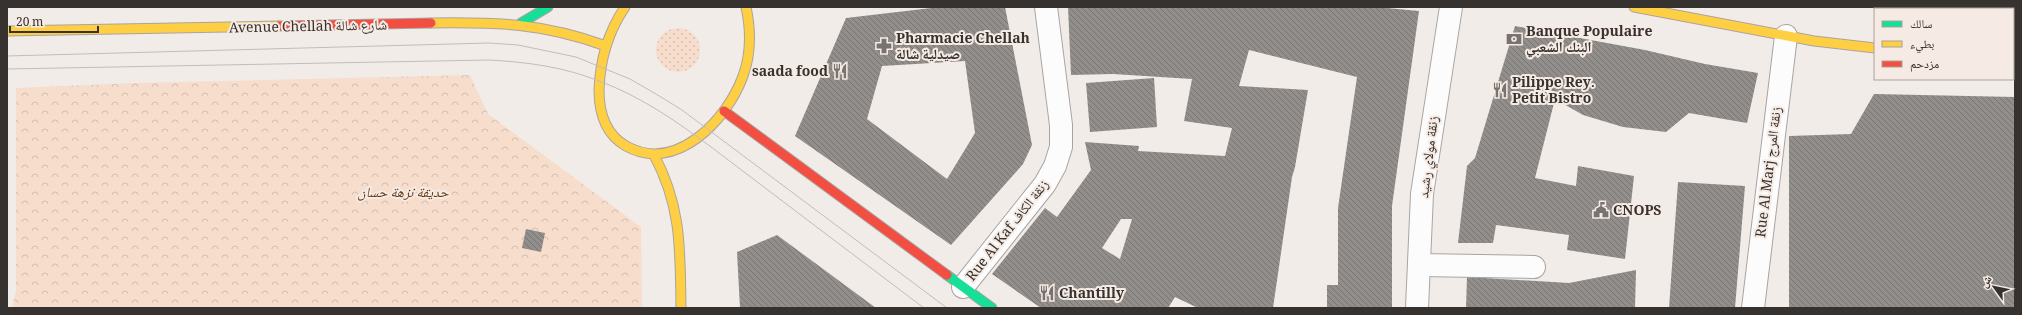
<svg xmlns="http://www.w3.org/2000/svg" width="2022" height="315" font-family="Georgia,'Noto Naskh Arabic',serif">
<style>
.grass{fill:url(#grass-dots)}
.forest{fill:url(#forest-crowns)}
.building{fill:url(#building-back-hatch);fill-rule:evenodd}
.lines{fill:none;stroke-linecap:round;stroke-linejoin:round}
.street-casing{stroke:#a9a4a2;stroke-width:24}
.fast-casing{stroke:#a9a4a2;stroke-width:11}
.slow-casing{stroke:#a9a4a2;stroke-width:11}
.jam-casing{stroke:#a9a4a2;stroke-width:11}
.street{stroke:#fdfcfc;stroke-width:22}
.fast{stroke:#16e098;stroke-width:9}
.slow{stroke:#ffcf43;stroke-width:9}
.jam{stroke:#f24e42;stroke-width:9}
.tram{stroke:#bfbdbd;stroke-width:1}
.labels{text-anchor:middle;stroke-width:4;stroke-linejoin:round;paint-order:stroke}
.street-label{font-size:14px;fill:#36322f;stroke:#f6ebe4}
.poi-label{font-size:14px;font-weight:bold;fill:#36322f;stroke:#f6ebe4;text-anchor:start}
.park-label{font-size:14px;font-style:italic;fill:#663710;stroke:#f6ebe4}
</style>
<defs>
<pattern id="grass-dots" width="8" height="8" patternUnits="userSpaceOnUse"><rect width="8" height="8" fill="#f6ddcc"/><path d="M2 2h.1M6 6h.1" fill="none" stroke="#d4beb0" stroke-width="1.8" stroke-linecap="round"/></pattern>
<pattern id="forest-crowns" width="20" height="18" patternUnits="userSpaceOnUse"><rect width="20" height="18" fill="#f6ddcc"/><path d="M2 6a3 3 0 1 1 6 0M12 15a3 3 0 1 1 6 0" fill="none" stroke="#d4beb0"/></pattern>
<pattern id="building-back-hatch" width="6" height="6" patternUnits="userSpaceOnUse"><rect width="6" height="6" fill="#928e8b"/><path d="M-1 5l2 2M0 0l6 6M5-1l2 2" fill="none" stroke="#787572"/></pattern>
</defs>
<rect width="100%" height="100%" fill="#f2ece8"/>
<circle class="grass" cx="678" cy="50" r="22"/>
<polygon class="forest" points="470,75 488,114 641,227 642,308 12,308 16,291 16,88 136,83"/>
<g class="building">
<path d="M940,7H1005L1032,145L1023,164L951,245L795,136L846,18ZM965,61L975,133L947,179L867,119L882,66Z"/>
<path d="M1068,7H1376L1419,11L1392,206V308H1327V285H1338V208L1357,77L1249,50L1239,86L1308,90L1295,167L1292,177L1273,308H1198L1175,297L1168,308H1041L992,274L1045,208L1057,217L1070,199L1091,170L1085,142L1139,146L1138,151L1225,156L1232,128L1184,121L1192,79L1113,74L1071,75ZM1121,219H1132L1120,259L1102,248Z"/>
<polygon points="1515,26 1645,50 1705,64 1758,73 1747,123 1689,113 1666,132 1623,127 1583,115 1555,99 1535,178 1576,186 1578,166 1634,176 1625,259 1567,250 1569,235 1496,225 1493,243 1458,243 1467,166 1475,158"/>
<polygon points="1154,78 1157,127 1090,132 1086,83"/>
<polygon points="1874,94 2015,97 2015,308 1789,308 1789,136 1851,134"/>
<polygon points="1678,182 1745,186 1735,308 1669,308"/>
<polygon points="526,229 545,233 541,252 522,248"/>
<polygon points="777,235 876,308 740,308 737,252"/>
<polygon points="1636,270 1635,308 1466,308 1467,277 1569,283"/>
</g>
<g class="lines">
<defs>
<g id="street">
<polyline points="1419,265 1534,267"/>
<polyline points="963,287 1045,184 1055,166 1061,147 1061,125 1046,7"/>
<polyline points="1417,308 1422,194 1451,7"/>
<polyline points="1753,308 1786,36"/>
</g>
<g id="fast">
<polyline points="521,23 548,7"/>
<polyline points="2013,62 2015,62"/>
<polyline points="947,275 992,308"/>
</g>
<g id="slow">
<path d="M625,7C608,32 600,60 599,90C599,113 605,134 626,146C676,174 727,120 743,76C751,54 751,30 746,7"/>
<polyline points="1634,7 1814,41 1875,48"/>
<path d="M431,23C497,22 543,23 606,46"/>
<polyline points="7,31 279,26"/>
<path d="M654,155C682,207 680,251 681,308"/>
</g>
<g id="jam">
<polyline points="279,26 431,23"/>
<polyline points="724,111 947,275"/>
</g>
</defs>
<use href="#street" class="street-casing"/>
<use href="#fast" class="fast-casing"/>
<use href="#slow" class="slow-casing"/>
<use href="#jam" class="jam-casing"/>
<use href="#street" class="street"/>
<use href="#fast" class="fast"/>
<use href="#slow" class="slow"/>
<use href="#jam" class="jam"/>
<g class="tram">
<polyline points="7,56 489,43 518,45 576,57 630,79 656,94 682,110 947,308"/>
<path d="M7,69L489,60C527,62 564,67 599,81C656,102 704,142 752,178C810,222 867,265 924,308"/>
</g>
</g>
<defs>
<symbol id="bank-bare" viewBox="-9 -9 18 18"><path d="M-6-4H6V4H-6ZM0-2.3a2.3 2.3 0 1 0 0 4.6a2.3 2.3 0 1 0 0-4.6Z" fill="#787370" stroke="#f6ebe4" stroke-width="2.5" paint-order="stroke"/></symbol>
<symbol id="pharmacy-bare" viewBox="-9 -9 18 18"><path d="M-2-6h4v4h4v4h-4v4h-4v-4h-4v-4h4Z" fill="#787370" stroke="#f6ebe4" stroke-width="2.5" paint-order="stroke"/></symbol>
<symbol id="restaurant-bare" viewBox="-9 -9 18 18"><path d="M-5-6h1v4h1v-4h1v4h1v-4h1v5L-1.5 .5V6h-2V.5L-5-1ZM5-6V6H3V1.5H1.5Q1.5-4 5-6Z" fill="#787370" stroke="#f6ebe4" stroke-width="2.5" paint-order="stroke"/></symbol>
<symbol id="civic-bare" viewBox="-9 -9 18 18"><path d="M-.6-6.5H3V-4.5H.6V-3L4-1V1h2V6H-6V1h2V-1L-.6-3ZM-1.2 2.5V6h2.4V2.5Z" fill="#787370" stroke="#f6ebe4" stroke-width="2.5" paint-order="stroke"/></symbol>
</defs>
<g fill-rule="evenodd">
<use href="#bank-bare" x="1503" y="28" width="22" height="22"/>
<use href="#pharmacy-bare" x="873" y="35" width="22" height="22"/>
<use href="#restaurant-bare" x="829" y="60" width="22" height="22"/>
<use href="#restaurant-bare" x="1489" y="79" width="22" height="22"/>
<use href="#civic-bare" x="1590" y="199" width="22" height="22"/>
<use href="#restaurant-bare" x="1036" y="282" width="22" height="22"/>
</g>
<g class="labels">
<g class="street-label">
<text transform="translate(308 26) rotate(-1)" y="5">Avenue Chellah شارع شالة</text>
<text transform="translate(1428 157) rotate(-83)" y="5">زنقة مولاي رشيد</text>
<text transform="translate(1768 172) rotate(-83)" y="5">Rue Al Marj زنقة المرج</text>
<text transform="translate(1007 230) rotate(-52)" y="5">Rue Al Kaf زنقة الكاف</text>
</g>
<g class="poi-label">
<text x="1526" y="36">Banque Populaire<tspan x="1526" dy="16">البنك الشعبي</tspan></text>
<text x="896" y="43">Pharmacie Chellah<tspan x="896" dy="16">صيدلية شالة</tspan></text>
<text x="828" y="76" text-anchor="end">saada food</text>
<text x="1512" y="87">Pilippe Rey.<tspan x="1512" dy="16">Petit Bistro</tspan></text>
<text x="1613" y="215">CNOPS</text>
<text x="1059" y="298">Chantilly</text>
</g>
<g class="park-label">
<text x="403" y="197">حديقة نزهة حسان</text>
</g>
</g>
<rect width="2022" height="315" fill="none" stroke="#36322f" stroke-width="16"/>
<rect x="1874" y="8" width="140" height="72" fill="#f6ebe4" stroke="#a9a19c"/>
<rect x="1882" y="21" width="20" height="6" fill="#16e098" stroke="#a9a19c"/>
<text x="1910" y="28" font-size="12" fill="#36322f">سالك</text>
<rect x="1882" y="41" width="20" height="6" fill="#ffcf43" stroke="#a9a19c"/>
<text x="1910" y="48" font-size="12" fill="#36322f">بطيء</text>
<rect x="1882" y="61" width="20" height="6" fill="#f24e42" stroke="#a9a19c"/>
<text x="1910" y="68" font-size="12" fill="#36322f">مزدحم</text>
<g transform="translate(1994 287) rotate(303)" stroke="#f6ebe4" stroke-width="3" paint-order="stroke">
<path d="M0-3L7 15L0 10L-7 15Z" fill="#36322f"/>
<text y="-6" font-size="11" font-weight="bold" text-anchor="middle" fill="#36322f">ش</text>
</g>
<path d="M10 26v6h88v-6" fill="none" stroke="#36322f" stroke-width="2"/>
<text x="16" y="26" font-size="12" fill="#36322f" stroke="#f6ebe4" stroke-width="3" paint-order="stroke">20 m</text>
</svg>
